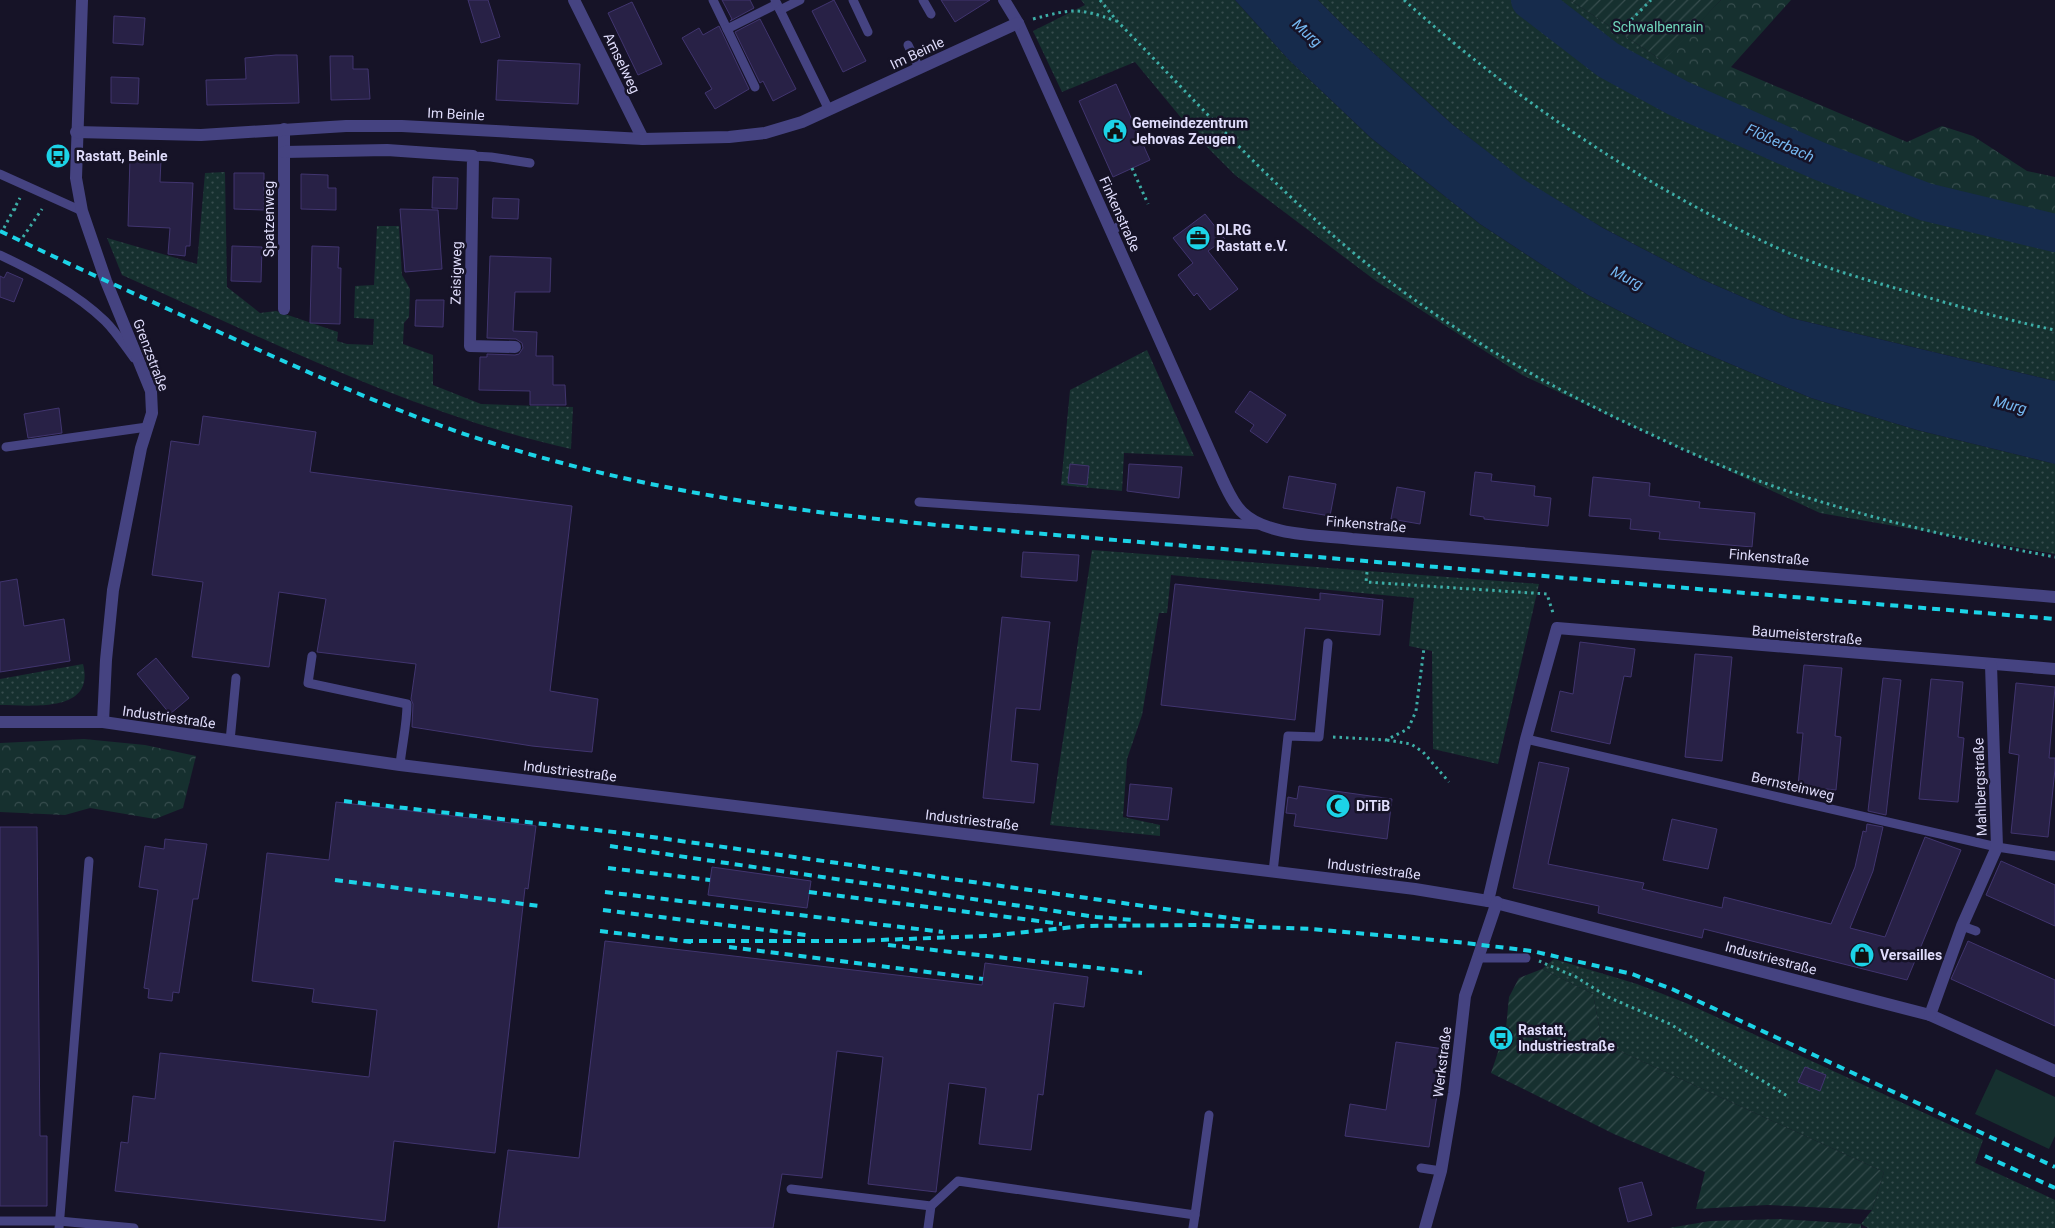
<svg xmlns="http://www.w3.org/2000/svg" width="2055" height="1228" font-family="Roboto,sans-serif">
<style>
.grass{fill:url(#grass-dots)}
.forest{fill:url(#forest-crowns)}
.park{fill:#16302f}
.garden{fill:url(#garden-furrows)}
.water{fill:#162b4c}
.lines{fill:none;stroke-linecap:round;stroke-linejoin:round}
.river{stroke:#162b4c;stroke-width:38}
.building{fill:#282146;stroke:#41356f}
.path{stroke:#3daea7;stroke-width:3;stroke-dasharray:2.5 4;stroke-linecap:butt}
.service{stroke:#454381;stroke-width:9}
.minor{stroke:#454381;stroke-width:12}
.rail{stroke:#1cd3e7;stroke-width:4;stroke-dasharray:8 6;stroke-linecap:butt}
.labels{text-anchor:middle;stroke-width:5;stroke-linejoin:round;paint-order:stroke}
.park-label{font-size:14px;fill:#6fd5bb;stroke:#161327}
.street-label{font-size:14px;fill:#dfdcfb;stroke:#161327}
.poi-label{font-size:14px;font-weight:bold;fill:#dfdcfb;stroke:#161327;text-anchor:start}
.water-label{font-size:15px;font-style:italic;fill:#75b7f0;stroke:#161327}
</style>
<defs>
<pattern id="grass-dots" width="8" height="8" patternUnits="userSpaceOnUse" patternTransform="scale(1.25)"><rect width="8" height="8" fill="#16302f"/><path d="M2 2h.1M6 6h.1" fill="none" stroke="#374d4e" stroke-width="1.8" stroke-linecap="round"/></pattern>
<pattern id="forest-crowns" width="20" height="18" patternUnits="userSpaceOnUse" patternTransform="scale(1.25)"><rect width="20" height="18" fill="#16302f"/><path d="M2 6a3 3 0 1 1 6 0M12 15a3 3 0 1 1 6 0" fill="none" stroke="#374d4e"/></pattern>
<pattern id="garden-furrows" width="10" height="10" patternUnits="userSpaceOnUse" patternTransform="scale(1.25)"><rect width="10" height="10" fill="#16302f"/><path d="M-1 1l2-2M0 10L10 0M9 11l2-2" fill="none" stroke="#374d4e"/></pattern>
</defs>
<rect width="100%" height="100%" fill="#161327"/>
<g class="grass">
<polygon points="1081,0 1235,0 1289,60 1371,138 1480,224 1588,295 1688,346 1811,398 1917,430 2055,464 2055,554 1820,513 1522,375 1376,281 1235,175 1197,137 1135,62 1062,92 1033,31 1085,5"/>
<polygon points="1318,0 1520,0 1602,64 1648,91 1817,168 1920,208 2055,239 2055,381 1791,318 1699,278 1603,228 1523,180 1453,125 1347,29"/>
<polygon points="1543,0 1570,0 1663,61 1648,75"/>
<path d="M225,172L227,287L260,313L276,311L338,332L337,341L347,344L373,345L374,319L354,318L355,286L374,285L377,226H399L402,275L410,289L409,317L404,323L403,344L433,355V385L481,404L573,407L571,449C414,414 268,340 122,275L107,238L197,264L205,173Z"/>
<polygon points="1147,350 1194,456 1124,453 1122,491 1061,485 1070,390"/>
<polygon points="1092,550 1539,584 1498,764 1433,749 1432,651 1409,646 1414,598 1171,575 1167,613 1159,613 1142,715 1127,759 1123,817 1160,825 1160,836 1050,825"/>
<path d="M83,664C96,714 30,705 0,705V679Z"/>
<polygon points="1554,959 1637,984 1686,1003 1983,1140 1975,1163 2055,1200 2055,1228 1868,1228 1861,1224 1872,1210 1884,1172 1602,1043 1593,994 1542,969"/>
</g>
<g class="forest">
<polygon points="1721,0 1791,0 1731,67 1907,142 1942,126 1973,136 2027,171 2055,177 2055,239 1920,208 1817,168 1648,75"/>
<polygon points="84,739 145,745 196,756 183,808 155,819 90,808 65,815 0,812 0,743"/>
</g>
<polygon class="park" points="1996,1069 2055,1097 2055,1136 2049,1149 1975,1114"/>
<g class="garden">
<polygon points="1570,0 1721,0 1663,61"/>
<polygon points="1542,969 1593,994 1602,1043 1884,1172 1872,1210 1767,1205 1696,1209 1705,1172 1614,1134 1491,1073 1506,1028 1509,997 1519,978"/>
<polygon points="1780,1219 1861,1224 1861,1228 1669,1228 1710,1221"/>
</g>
<polygon class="water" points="1235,0 1318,0 1347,29 1453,125 1523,179 1603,228 1699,278 1791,318 2055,381 2055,464 1917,430 1811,398 1688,346 1588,295 1480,224 1371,138 1289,60"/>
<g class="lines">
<polyline class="river" points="1530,0 1608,60 1678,98 1819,161 1926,202 2055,233"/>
</g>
<g class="building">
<polygon points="468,0 488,0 500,37 481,43"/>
<polygon points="722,0 750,0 754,8 730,21 732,19"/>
<polygon points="834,0 866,61 843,72 812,11"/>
<polygon points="941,0 990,0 955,22"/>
<polygon points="632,2 662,64 638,75 608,13"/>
<polygon points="114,16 145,18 143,45 113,43"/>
<polygon points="760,19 796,89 773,101 763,81 760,83 735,32"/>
<polygon points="719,26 749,89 715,109 705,93 712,89 682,38 699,28 703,35"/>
<polygon points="276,55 297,55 299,103 207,105 206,80 246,79 245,58"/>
<polygon points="330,56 353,56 353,69 368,69 370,99 331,100"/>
<polygon points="498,60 580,64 578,104 496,100"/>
<polygon points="111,77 139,78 138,104 111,103"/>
<polygon points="1116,84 1150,160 1113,177 1079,101"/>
<polygon points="130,157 161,159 160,182 193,183 190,246 186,246 185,256 168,254 170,228 128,226"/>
<polygon points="234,173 264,173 264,210 234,209"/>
<polygon points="301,174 328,175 328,188 336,188 336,210 301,209"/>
<polygon points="433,177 458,178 457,209 432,208"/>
<polygon points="493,198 519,199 518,219 492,218"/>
<polygon points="400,209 438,210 442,269 405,272"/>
<polygon points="1205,214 1225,239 1208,251 1238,289 1210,310 1197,293 1194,296 1178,275 1193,263 1173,238"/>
<polygon points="232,246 262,247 261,282 231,281"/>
<polygon points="312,246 339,247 338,268 341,268 340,324 310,323"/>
<polygon points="490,256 551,258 550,292 515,292 513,331 537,332 536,356 553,356 553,385 565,385 566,405 530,405 530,391 479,390 480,357 487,357 487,354 515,355 519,354 523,348 522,343 516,339 487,338"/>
<polygon points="7,272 23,279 14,302 0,297 0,276 4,278"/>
<polygon points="416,300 444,300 443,327 415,326"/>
<polygon points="1250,391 1286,415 1267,443 1250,431 1254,425 1235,412"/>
<polygon points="59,408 62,433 28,438 24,414"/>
<polygon points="203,416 316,432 310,472 572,506 550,691 598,699 592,752 532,746 412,727 413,704 411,699 416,664 317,652 326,599 279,592 269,667 192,657 203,582 152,575 171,441 199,445"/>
<polygon points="1070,464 1089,466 1087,485 1068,483"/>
<polygon points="1129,464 1182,467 1179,498 1127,491"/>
<polygon points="1475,472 1492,474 1491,481 1535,486 1534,496 1551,498 1548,526 1484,519 1484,517 1470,515"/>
<polygon points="1289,476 1336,484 1330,516 1283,508"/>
<polygon points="1593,477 1650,483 1649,496 1700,502 1699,508 1755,513 1752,547 1659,539 1660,532 1630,529 1631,519 1589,516"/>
<polygon points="1397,487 1425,492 1420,524 1391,519"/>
<polygon points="1023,552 1079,555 1077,581 1021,577"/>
<polygon points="17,579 24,626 64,619 70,661 0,672 0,582"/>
<polygon points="1175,584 1320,600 1320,593 1383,600 1380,635 1305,628 1295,720 1161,705"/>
<polygon points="1002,617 1050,622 1040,710 1016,708 1011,761 1038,764 1034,803 983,798"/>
<polygon points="1580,642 1635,649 1631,677 1624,676 1610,744 1551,731 1560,691 1573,694"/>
<polygon points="1695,654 1732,657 1722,761 1685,757"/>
<polygon points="156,658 189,698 170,714 137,674"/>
<polygon points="1804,665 1842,668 1835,736 1841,737 1836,790 1798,786 1803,733 1797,733"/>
<polygon points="1883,678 1901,680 1886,815 1868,811"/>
<polygon points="1931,679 1963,682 1958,737 1964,738 1958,802 1919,799"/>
<polygon points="2016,683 2055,687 2049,758 2055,758 2055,769 2048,837 2011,833 2019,755 2009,753"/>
<polygon points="1539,762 1569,768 1548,864 1644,883 1642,889 1722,908 1724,897 1831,924 1855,867 1863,831 1866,832 1867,824 1883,827 1873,871 1850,928 1885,937 1925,837 1961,850 1907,980 1704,929 1702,938 1598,913 1599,906 1513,888"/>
<polygon points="1130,784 1172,788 1168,820 1127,816"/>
<polygon points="1299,786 1392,799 1387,839 1294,826 1296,814 1286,813 1288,797 1297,799"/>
<polygon points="336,802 536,826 528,889 525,888 495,1153 394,1141 385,1221 115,1191 121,1142 128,1143 133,1096 155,1099 160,1053 369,1077 377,1010 312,1002 314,989 252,981 267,853 329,860"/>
<polygon points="1672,819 1717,829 1708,869 1663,860"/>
<polygon points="0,827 37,827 40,1136 47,1136 47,1206 0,1206"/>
<polygon points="165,839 207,844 198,899 193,899 179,993 173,992 172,1001 148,998 149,989 144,988 158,890 139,887 145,846 164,849"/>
<polygon points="2001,861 2055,885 2055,926 1986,895"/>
<polygon points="712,867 811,881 807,908 708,895"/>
<polygon points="605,941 982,985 985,963 1088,977 1084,1007 1054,1003 1043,1095 1038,1094 1031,1150 979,1144 986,1088 949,1083 936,1192 868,1184 883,1057 837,1051 822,1178 782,1174 773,1228 498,1228 508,1150 579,1158"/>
<polygon points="1968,941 2055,980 2055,1026 1951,979"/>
<polygon points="1396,1042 1444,1049 1429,1147 1345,1136 1350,1104 1386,1110"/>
<polygon points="1805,1067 1826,1075 1820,1091 1798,1082"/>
<polygon points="1642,1182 1652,1215 1628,1222 1619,1188"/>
</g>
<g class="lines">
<g class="path">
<path d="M1100,0L1117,21C1195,100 1270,184 1355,254C1443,327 1544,385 1648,433C1701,458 1756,482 1812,499C1892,524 1973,542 2055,557"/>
<path d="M1404,0C1513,98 1640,184 1773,246C1817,266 1863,279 1909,292C1957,306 2006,320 2055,330"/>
<path d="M1033,19C1072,9 1077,7 1116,21"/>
<polyline points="1622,29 1651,0"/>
<polyline points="1132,168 1148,204"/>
<polyline points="16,210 14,209 20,198"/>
<polyline points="4,228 14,209"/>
<polyline points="23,237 42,209"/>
<polyline points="1367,572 1366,582 1547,594 1553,613"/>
<polyline points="1333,737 1386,740 1408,729 1416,711 1424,648"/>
<polyline points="1387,740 1411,744 1423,752 1449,782"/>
<polyline points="1539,961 1576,977 1608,997 1670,1024 1789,1097"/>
</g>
<g class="service">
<polyline points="713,0 727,29 777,4"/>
<polyline points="775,0 829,110"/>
<polyline points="853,0 868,32"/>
<polyline points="923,0 931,14"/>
<polyline points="780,10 800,0"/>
<polyline points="727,29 755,87"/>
<polyline points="908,45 919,68"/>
<polyline points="473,156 491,157 530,163"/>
<polyline points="0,174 82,211"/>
<polyline points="1111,232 1124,222"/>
<path d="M0,255C36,272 76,293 105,321C116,332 125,346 134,358"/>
<polyline points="6,447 147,427"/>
<polyline points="919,502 1258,525"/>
<path d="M312,656L308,683L407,704C407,725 402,744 400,765"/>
<polyline points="1526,739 1997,847 2055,856"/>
<polyline points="230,741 236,678"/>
<polyline points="1273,872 1288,736 1319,737 1328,643"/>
<polyline points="1962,926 1976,931"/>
<polyline points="1477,958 1526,958"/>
<polyline points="1421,1168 1441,1171"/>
<polyline points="791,1189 931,1206 928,1228"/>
<polyline points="931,1206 958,1181 1195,1215 1209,1115"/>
<polyline points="0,1221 59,1221 134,1228"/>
<polyline points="59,1228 89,861"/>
<polyline points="1193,1228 1195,1215"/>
</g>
<g class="minor">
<polyline points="82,0 76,178 82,211 106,281 151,391 152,413 141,448 113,590 106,660 103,722"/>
<polyline points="574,0 643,139"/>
<path d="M1004,0L1018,23L1223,481C1228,491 1233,503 1241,511C1264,536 1319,535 1352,539L2055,597"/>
<polyline points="284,129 284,309"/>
<polyline points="76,132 201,135 346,126 402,126 643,139 729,137 765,133 802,122 1018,23"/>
<polyline points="284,152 387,150 473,156 470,346 515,347"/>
<polyline points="0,722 103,722 400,765 1415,889 1488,901 1930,1015 2055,1071"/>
<polyline points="1488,901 1526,739 1557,628 2055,669"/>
<polyline points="1930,1015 1962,926 1997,847 1991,665"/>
<polyline points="1425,1228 1441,1171 1454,1093 1465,996 1497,902"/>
</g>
<g class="rail">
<path d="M0,231C79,269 159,305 239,341C325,380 412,419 502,446C647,490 787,511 937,525L2055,619"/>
<polyline points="344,801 631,834 1258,922"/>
<polyline points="610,846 1096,917 1133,920"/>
<polyline points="608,868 710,880"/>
<polyline points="335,880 540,906"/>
<polyline points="605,892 943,932"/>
<polyline points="809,892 1062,924"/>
<polyline points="603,910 806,935"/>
<polyline points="600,931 692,942"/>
<polyline points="685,941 851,941 988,936 1083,926 1200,925 1312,929 1457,942 1532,951 1632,974 1672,989 2055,1167"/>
<polyline points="888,945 1142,973"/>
<polyline points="729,947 983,979"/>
<polyline points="1985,1156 2055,1188"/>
</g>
</g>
<defs>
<symbol id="civic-disc" viewBox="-11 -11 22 22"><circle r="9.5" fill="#1cd3e7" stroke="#161327"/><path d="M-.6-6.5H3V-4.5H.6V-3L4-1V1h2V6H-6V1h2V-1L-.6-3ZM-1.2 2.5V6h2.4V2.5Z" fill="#111"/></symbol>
<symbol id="bus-disc" viewBox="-11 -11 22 22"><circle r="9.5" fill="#1cd3e7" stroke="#161327"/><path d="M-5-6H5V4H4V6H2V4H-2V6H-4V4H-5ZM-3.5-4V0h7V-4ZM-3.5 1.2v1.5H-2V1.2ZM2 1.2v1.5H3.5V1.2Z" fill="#111"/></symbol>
<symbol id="office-disc" viewBox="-11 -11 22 22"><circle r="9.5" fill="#1cd3e7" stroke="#161327"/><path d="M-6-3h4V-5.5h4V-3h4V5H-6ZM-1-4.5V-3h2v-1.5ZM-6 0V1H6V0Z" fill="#111"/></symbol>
<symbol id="mosque-disc" viewBox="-11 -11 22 22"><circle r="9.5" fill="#1cd3e7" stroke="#161327"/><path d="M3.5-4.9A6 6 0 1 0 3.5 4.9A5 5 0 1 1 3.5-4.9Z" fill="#111"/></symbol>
<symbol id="shop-disc" viewBox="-11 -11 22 22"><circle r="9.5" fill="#1cd3e7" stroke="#161327"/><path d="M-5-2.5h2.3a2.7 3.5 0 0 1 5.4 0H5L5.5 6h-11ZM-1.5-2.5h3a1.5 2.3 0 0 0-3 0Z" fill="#111"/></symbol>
</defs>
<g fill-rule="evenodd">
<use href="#civic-disc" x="1101" y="117" width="28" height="28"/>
<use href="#bus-disc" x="44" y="142" width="28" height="28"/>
<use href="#office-disc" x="1184" y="224" width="28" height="28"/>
<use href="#mosque-disc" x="1324" y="792" width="28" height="28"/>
<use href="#shop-disc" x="1848" y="941" width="28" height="28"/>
<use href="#bus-disc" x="1487" y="1024" width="28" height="28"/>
</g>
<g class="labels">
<g class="park-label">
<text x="1658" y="32">Schwalbenrain</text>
</g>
<g class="street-label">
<text transform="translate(917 53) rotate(-25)" y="5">Im Beinle</text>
<text transform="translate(622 63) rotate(64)" y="5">Amselweg</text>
<text transform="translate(456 114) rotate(3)" y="5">Im Beinle</text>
<text transform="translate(1120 214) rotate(66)" y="5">Finkenstraße</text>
<text transform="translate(269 219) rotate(-90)" y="5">Spatzenweg</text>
<text transform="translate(456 273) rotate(-89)" y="5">Zeisigweg</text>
<text transform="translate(151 355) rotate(69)" y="5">Grenzstraße</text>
<text transform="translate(1366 524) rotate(5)" y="5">Finkenstraße</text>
<text transform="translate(1769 557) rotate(5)" y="5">Finkenstraße</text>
<text transform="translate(1807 635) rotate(5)" y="5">Baumeisterstraße</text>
<text transform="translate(169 717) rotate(8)" y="5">Industriestraße</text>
<text transform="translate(570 771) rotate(7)" y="5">Industriestraße</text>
<text transform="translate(1793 786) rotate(13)" y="5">Bernsteinweg</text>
<text transform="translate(1980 787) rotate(-92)" y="5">Mahlbergstraße</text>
<text transform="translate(972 820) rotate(7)" y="5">Industriestraße</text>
<text transform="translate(1374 869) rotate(7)" y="5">Industriestraße</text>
<text transform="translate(1771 958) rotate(15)" y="5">Industriestraße</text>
<text transform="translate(1442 1062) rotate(-83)" y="5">Werkstraße</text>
</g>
<g class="poi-label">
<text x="1132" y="128">Gemeindezentrum<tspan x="1132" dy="16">Jehovas Zeugen</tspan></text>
<text x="76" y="161">Rastatt, Beinle</text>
<text x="1216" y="235">DLRG<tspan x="1216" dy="16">Rastatt e.V.</tspan></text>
<text x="1356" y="811">DiTiB</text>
<text x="1880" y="960">Versailles</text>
<text x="1518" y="1035">Rastatt,<tspan x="1518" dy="16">Industriestraße</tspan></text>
</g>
<g class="water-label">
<text transform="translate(1307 33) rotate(42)" y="5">Murg</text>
<text transform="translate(1780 143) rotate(24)" y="5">Flößerbach</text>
<text transform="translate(1627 278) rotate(27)" y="5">Murg</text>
<text transform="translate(2010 405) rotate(14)" y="5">Murg</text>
</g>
</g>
</svg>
